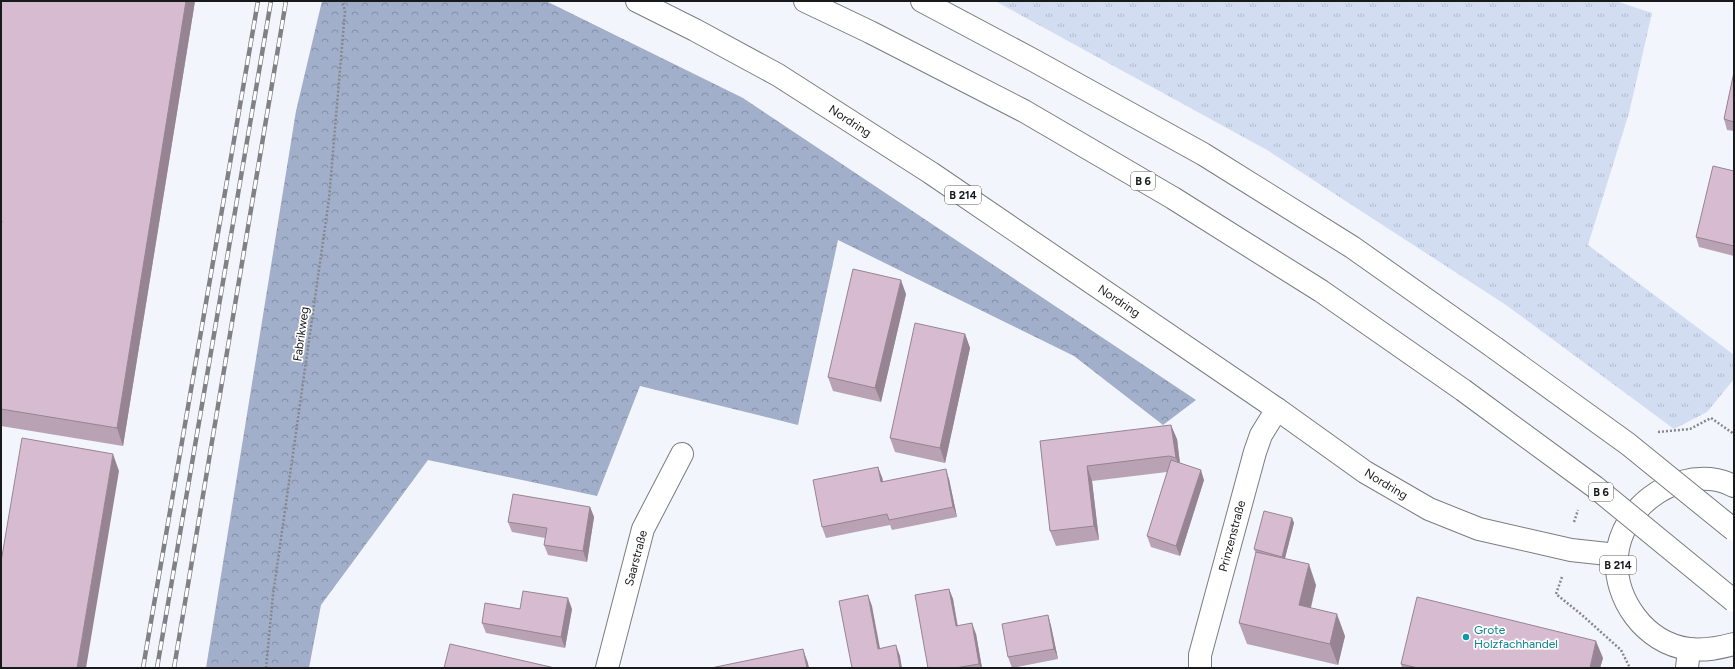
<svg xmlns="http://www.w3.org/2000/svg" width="1735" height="669" font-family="Figtree,sans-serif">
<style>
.grass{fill:url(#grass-tufts)}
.forest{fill:url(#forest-crowns)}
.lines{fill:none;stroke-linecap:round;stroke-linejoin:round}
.minor-casing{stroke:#797c81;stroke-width:24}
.secondary-casing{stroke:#797c81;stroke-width:24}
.primary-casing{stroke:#797c81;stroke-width:24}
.trunk-casing{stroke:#797c81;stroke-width:24}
.path{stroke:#85878b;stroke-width:2.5;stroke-dasharray:2 2;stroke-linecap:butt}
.minor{stroke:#fff;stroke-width:22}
.secondary{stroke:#fff;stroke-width:22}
.primary{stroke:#fff;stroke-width:22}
.trunk{stroke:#fff;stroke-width:22}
.rail-casing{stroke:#7f8185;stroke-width:4.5}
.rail{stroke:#fff;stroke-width:3;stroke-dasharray:9;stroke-linecap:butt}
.trunk-bridge-casing{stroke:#797c81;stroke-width:24;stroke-linecap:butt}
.trunk-bridge{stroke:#fff;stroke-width:22}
.wall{fill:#b9a2b4}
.shaded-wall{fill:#968492}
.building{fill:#d7bcd1;stroke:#968492}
.culture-dot{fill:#0f9aa8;stroke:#fff;stroke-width:1.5}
.labels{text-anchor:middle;stroke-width:3.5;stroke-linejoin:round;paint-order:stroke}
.shield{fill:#fff;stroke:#5d5e5f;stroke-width:1}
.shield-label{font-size:11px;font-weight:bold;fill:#18191b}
.street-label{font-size:12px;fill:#18191b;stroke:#fff}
.culture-label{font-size:12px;fill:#0d838f;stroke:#fff;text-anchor:start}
</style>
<defs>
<pattern id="grass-tufts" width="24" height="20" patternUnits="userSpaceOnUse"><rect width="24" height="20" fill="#d3ddf2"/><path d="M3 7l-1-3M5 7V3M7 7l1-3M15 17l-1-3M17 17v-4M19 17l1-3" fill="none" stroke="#b4bdcf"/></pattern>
<pattern id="forest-crowns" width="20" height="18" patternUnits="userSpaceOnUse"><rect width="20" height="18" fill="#a2afca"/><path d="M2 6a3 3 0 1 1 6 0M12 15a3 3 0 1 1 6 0" fill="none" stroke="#838ea3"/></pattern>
</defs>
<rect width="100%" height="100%" fill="#f2f5fb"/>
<polygon class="grass" points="995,1 1616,1 1652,13 1629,113 1588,245 1734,355 1734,379 1707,412 1674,429 1506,305 1267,150"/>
<polygon class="forest" points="322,1 546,1 743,98 1196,400 1163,425 1074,356 838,240 798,425 640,386 597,496 428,460 321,605 309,668 206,668 296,111"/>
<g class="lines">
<defs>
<g id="minor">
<polyline points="607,668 643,529 682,454"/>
<polyline points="1200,668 1200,655 1255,452 1261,435 1277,409"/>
</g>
<polyline id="secondary" points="1687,668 1689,649"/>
<g id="primary">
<polyline points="637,1 695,30 778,75 931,173 1277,409 1365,472 1429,509 1479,529 1571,550 1617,555"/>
<path d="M1734,486C1729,484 1723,481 1717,480C1670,472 1622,508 1617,555C1613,599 1645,643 1689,649C1705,651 1719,648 1734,644"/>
</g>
<g id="trunk">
<polyline points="805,1 870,32 1024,111 1173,198 1321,291 1463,390"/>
<polyline points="922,1 1033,60 1203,154 1352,247 1495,348"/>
</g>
</defs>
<use href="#minor" class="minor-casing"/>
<use href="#secondary" class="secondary-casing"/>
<use href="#primary" class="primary-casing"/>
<use href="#trunk" class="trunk-casing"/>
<g class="path">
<polyline points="1658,432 1690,429 1711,418 1734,434"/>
<polyline points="1574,522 1578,510"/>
<polyline points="1562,577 1556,594 1582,615 1621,650 1630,668"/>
<polyline points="266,668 273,595 329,199 345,11 342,1"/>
</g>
<use href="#minor" class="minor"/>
<use href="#secondary" class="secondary"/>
<use href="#primary" class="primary"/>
<use href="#trunk" class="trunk"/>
<defs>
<g id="rail">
<polyline points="143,668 258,1"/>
<polyline points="157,668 271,1"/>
<polyline points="174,668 286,1"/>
</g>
</defs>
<use href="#rail" class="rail-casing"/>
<use href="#rail" class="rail"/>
<defs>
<g id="trunk-bridge">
<polyline points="1495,348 1628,444 1734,530"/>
<polyline points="1463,390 1595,487 1734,601"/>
</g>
</defs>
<use href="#trunk-bridge" class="trunk-bridge-casing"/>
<use href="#trunk-bridge" class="trunk-bridge"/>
</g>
<g class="wall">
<polygon points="1,1 195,1 123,446 1,426"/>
<polygon points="1734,72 1734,131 1727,130 1724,119"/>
<polygon points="1734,171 1734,256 1699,247 1696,237"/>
<polygon points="906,294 881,402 833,391 828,377"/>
<polygon points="965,334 970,348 945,463 895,452 890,438"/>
<polygon points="1177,439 1180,463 1204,480 1180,556 1151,547 1147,536 1167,472 1092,481 1099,540 1056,546 1050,531 1040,441"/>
<polygon points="882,477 883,482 949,479 957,517 892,530 890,525 826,538 822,527"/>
<polygon points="590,507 594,517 587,562 548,555 544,545 545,538 512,532 508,522"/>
<polygon points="1292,518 1294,523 1285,558 1316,585 1311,608 1345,636 1338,665 1247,644 1239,623 1256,554 1254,549"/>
<polygon points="949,589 953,599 958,626 976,634 982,668 928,668"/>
<polygon points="572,609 565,648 486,633 482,623"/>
<polygon points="1048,615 1051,626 1058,659 1012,668 1008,657"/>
<polygon points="1603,658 1600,668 1402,668 1401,664"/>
</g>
<g class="shaded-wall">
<polygon points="186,1 195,1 123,446 117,428"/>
<polygon points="901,280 906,294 881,402 875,388"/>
<polygon points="965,334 970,348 945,463 940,448"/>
<polygon points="1171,425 1177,439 1181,473 1176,458"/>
<polygon points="113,454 119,471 86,668 77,668"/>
<polygon points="1087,466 1092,481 1099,540 1094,526"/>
<polygon points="878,467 882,477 885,492 881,482"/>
<polygon points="946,469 949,479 957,517 953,507"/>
<polygon points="1201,470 1204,480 1180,556 1176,546"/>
<polygon points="590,507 594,517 587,562 583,551"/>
<polygon points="1292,518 1294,523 1284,562 1282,557"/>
<polygon points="1309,564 1316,585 1306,626 1299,605"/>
<polygon points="949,589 953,599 959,637 956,626"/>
<polygon points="868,595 872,606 882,659 878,649"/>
<polygon points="568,598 572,609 565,648 561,637"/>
<polygon points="1337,614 1345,636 1338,665 1330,644"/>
<polygon points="1048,615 1051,626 1058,659 1054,649"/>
<polygon points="972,623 976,634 982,668 981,668 979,664"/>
<polygon points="1596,641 1603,658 1600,668 1590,668"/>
<polygon points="896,645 900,656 902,668 900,668"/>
<polygon points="803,649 808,663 809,668 807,668"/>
</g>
<g class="building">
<polygon points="1,1 186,1 117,428 1,409 1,225 2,221 1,220"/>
<polygon points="1734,72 1734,122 1724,119"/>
<polygon points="1713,166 1734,171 1734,246 1696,237"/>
<polygon points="853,269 901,280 875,388 828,377"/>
<polygon points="915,323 965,334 940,448 890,438"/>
<polygon points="1171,425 1176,458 1169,456 1087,466 1094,526 1050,531 1040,441"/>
<polygon points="22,438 113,454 77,668 1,668 1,562"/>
<polygon points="1171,460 1201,470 1176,546 1147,536"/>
<polygon points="878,467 881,482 946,469 953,507 889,520 887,514 822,527 813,480"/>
<polygon points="513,494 590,507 583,551 544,545 547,528 508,522"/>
<polygon points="1264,511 1292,518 1282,557 1254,549"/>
<polygon points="1256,552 1309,564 1299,605 1337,614 1330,644 1239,623"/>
<polygon points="949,589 956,626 972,623 979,664 955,668 928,668 915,595"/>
<polygon points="523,591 568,598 561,637 482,623 485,603 520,609"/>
<polygon points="868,595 878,649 896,645 900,668 852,668 839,601"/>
<polygon points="1417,597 1596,641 1590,668 1418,668 1401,664"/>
<polygon points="1048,615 1054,649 1008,657 1002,624"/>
<polygon points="450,644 555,668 444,668"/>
<polygon points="803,649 807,668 711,668"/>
</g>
<circle class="culture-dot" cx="1466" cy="637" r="4"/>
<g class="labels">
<g class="shield">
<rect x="1131" y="172" width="24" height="18" rx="3"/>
<rect x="945" y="186" width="36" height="18" rx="3"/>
<rect x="1589" y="483" width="24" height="18" rx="3"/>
<rect x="1600" y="556" width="36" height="18" rx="3"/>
</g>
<g class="shield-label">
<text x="1143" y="185">B 6</text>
<text x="963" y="199">B 214</text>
<text x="1601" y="496">B 6</text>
<text x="1618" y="569">B 214</text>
</g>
<g class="street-label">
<text transform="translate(850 121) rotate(33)" y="4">Nordring</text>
<text transform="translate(1119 301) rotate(34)" y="4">Nordring</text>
<text transform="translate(301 334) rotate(-82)" y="4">Fabrikweg</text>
<text transform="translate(1386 484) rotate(31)" y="4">Nordring</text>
<text transform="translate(1232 536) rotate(-75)" y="4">Prinzenstraße</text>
<text transform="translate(636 558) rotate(-75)" y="4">Saarstraße</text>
</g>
<g class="culture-label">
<text x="1474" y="634">Grote<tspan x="1474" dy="14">Holzfachhandel</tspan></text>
</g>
</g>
<rect width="1735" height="669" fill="none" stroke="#18191b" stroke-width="4"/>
</svg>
